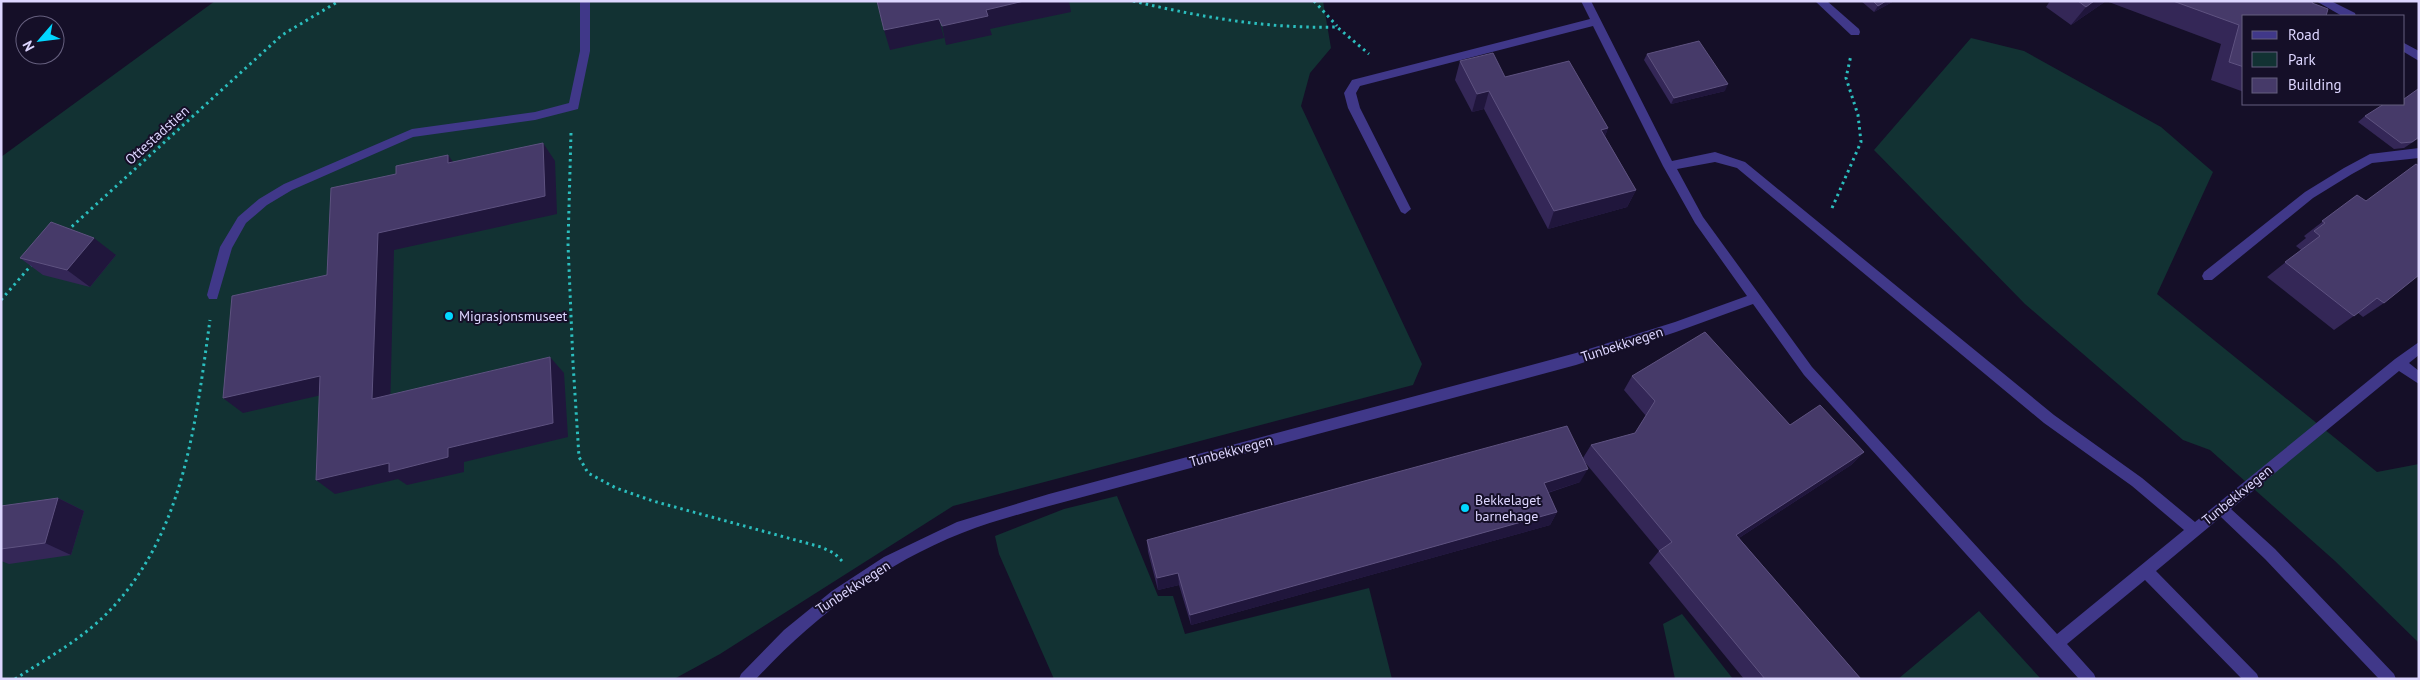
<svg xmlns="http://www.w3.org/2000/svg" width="2420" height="680" font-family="'PT Sans',sans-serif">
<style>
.green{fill:#123233}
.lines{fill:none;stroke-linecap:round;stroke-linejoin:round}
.path{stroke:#2bbebe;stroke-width:3;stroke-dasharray:2.5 4;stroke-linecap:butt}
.minor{fill:#403889;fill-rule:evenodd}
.wall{fill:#342757}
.shaded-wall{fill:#20163c}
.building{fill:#463a69;stroke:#5e5280}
.poi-dot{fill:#02d7ff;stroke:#150f28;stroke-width:2}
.labels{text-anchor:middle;stroke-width:4;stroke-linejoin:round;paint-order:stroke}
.street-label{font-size:14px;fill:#ddd6ff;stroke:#150f28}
.poi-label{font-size:14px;fill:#ddd6ff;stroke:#150f28;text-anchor:start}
</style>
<rect width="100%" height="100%" fill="#150f28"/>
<g class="green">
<polygon points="215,1 1323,1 1331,48 1310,73 1301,106 1422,364 1413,385 953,506 720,654 674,679 1,679 1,157"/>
<polygon points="1971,38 2024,51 2161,127 2213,172 2157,294 2377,472 2419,464 2419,643 2335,561 2210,450 2183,440 2025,304 1874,150"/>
<polygon points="1117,496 1158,596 1173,596 1185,634 1369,588 1392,679 1054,679 999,554 995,536 1064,509"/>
<polygon points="1979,611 2041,679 1898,679"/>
<polygon points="1682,614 1733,679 1675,679 1663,624"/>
</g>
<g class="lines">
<g class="path">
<path d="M1133,1C1200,17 1268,29 1337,27L1369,54"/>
<polyline points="1314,1 1337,26"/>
<polyline points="571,133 568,244 573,363 579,457 588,473 616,488 653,501 821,547 834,553 842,561"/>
<polyline points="1832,208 1861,142 1858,115 1846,78 1851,55"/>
<polyline points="67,231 282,35 339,1"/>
<polyline points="1,300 34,262"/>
<path d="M15,679C49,657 86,637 113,607C185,529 196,420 210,320"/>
</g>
<g class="minor">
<polygon points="580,1 590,1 590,51 578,109 535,120 413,137 292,190 267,205 246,223 232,248 217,299 209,299 207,295 220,247 238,217 259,199 284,184 412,129 535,112 569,103 580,51"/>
<path d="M1581,1H1591L1672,161L1715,152L1745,162L2054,415L2142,478L2195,522L2395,359L2419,342V355L2409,363L2419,371V384L2399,371L2231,509L2275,549L2394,674L2396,679H2379L2265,559L2221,517L2156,571L2257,674L2259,679H2242L2145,580L2067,644L2094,674L2096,679H2079L1804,375L1753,304L1676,332L1576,365L1049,506C1020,514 990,522 962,533C883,564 814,617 756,679H739L741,674L784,630L832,591L884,557L957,522L1049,494L1576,353L1675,322L1747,296L1695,223L1663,166L1593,26L1360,86L1356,93L1360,108L1411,209L1405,214L1401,212L1348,108L1344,93L1352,80L1590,19ZM1715,162L1737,168L2044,423L2132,486L2184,530L2057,634L1812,367L1703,217L1677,169Z"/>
<polygon points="1815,1 1827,1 1859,29 1860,32 1859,35 1851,35"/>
<polygon points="2316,1 2331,1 2355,13 2356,16 2342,16"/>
<polygon points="2404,43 2419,51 2419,61 2404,52"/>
<polygon points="2419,148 2419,158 2372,163 2352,174 2313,198 2212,280 2204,280 2202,276 2204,272 2305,192 2344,168 2370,154"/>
</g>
</g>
<g class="wall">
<polygon points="1861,1 1894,1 1874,12"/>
<polygon points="2050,1 2313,1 2244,16 2244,92 2211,80 2221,44 2106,1 2071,25 2046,7"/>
<polygon points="1647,54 1725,91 1671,104 1644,60"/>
<polygon points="1460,61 1505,77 1608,128 1605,136 1636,190 1627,207 1548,229 1484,109 1472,112 1455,80"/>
<polygon points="2419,90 2419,138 2404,148 2394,149 2358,122 2365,116 2404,104"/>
<polygon points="2357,195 2384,303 2363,317 2358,313 2334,330 2267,277 2301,250 2296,246 2306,238 2304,236"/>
<polygon points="116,255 90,287 43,275 20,258"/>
<polygon points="1632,376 1790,425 1864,452 1851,465 1739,538 1861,679 1744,679 1649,563 1659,551 1583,460 1580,482 1548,493 1557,512 1550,525 1191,625 1179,585 1158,590 1148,552 1147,540 1583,458 1591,445 1635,433 1646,416 1624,390"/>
<polygon points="58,498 84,511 71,555 9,564 1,561 1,506"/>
</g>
<g class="shaded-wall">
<polygon points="1024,1 1069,1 1071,12 990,29 992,35 946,45 942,26 986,10"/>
<polygon points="1886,1 1894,1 1874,12 1878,6"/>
<polygon points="2094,1 2106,1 2071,25 2086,7"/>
<polygon points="939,19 944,38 890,50 884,30"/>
<polygon points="1728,84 1725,91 1671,104 1674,98"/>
<polygon points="1489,91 1484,109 1472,112 1477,94"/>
<polygon points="1608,128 1601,146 1601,130"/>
<polygon points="543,143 555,161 557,214 394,250 390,414 372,399 378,233"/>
<polygon points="448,155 462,174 448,163"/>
<polygon points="1636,190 1627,207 1548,229 1554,211"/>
<polygon points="94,238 116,255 90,287 67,270"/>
<polygon points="550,357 564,373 568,437 464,462 464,472 407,485 398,479 335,494 316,480 448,448"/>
<polygon points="320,376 339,391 243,413 223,398"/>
<polygon points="1864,452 1851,465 1725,547 1736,535"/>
<polygon points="1588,469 1580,482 1537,496 1544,483"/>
<polygon points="58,498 84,511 71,555 45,543"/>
<polygon points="1557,512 1550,525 1191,625 1190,615"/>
<polygon points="1178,573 1179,585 1158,590 1157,578"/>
</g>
<g class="building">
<polygon points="877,1 1024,1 986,10 988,16 942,26 939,19 884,30"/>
<polygon points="1873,1 1886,1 1878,6"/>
<polygon points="2078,1 2094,1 2086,7"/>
<polygon points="2173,1 2313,1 2312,3 2328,9 2326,16 2244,16 2244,67 2229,62 2239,25"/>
<polygon points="1699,41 1728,84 1674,98 1647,54"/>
<polygon points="1493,53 1505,77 1569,61 1608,128 1601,130 1636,190 1554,211 1489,91 1477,94 1460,61"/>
<polygon points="2418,89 2419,90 2419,137 2412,142 2401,143 2365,116 2384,104 2404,104 2404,99"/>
<polygon points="543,143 545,196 378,233 372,399 550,357 553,423 448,448 448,457 389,472 389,463 316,480 320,376 223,398 232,296 327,275 331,188 396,174 396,166 448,155 448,163"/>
<polygon points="2416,164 2419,166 2419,275 2384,303 2377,298 2354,316 2285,262 2320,236 2314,231 2325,223 2322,221 2357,195 2366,201"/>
<polygon points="51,222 94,238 67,270 20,258"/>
<polygon points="1705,332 1790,425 1820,405 1864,452 1736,535 1861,679 1765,679 1659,551 1672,542 1591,445 1635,433 1655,401 1632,376"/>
<polygon points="1567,426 1588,469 1544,483 1557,512 1190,615 1178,573 1157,578 1147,540"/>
<polygon points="58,498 45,543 1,549 1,506"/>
</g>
<g class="poi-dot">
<circle cx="449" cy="316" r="5"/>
<circle cx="1465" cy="508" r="5"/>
</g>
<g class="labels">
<g class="street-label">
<text transform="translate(157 135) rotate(-42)" y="5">Ottestadstien</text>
<text transform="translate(1622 344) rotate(-18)" y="5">Tunbekkvegen</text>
<text transform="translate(1231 451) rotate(-15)" y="5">Tunbekkvegen</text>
<text transform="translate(2237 495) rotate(-39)" y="5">Tunbekkvegen</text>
<text transform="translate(853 587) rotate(-33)" y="5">Tunbekkvegen</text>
</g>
<g class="poi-label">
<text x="459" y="321">Migrasjonsmuseet</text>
<text x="1475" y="505">Bekkelaget<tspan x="1475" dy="16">barnehage</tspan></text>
</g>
</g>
<rect width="2420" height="680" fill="none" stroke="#ddd6ff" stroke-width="5"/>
<rect x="2242" y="15" width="162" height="90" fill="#150f28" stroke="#655f7e"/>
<rect x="2252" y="31" width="25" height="8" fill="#403889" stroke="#655f7e"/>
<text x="2288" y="40" font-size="15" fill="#ddd6ff">Road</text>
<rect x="2252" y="52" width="25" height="15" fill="#123233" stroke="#655f7e"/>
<text x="2288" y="65" font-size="15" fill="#ddd6ff">Park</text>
<rect x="2252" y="78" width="25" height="15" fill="#463a69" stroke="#655f7e"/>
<text x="2288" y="90" font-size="15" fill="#ddd6ff">Building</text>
<g transform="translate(40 40) rotate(242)"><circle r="24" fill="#150f28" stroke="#655f7e"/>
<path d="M0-4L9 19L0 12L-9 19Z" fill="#02d7ff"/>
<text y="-8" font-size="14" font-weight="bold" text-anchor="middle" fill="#ddd6ff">N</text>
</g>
</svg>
